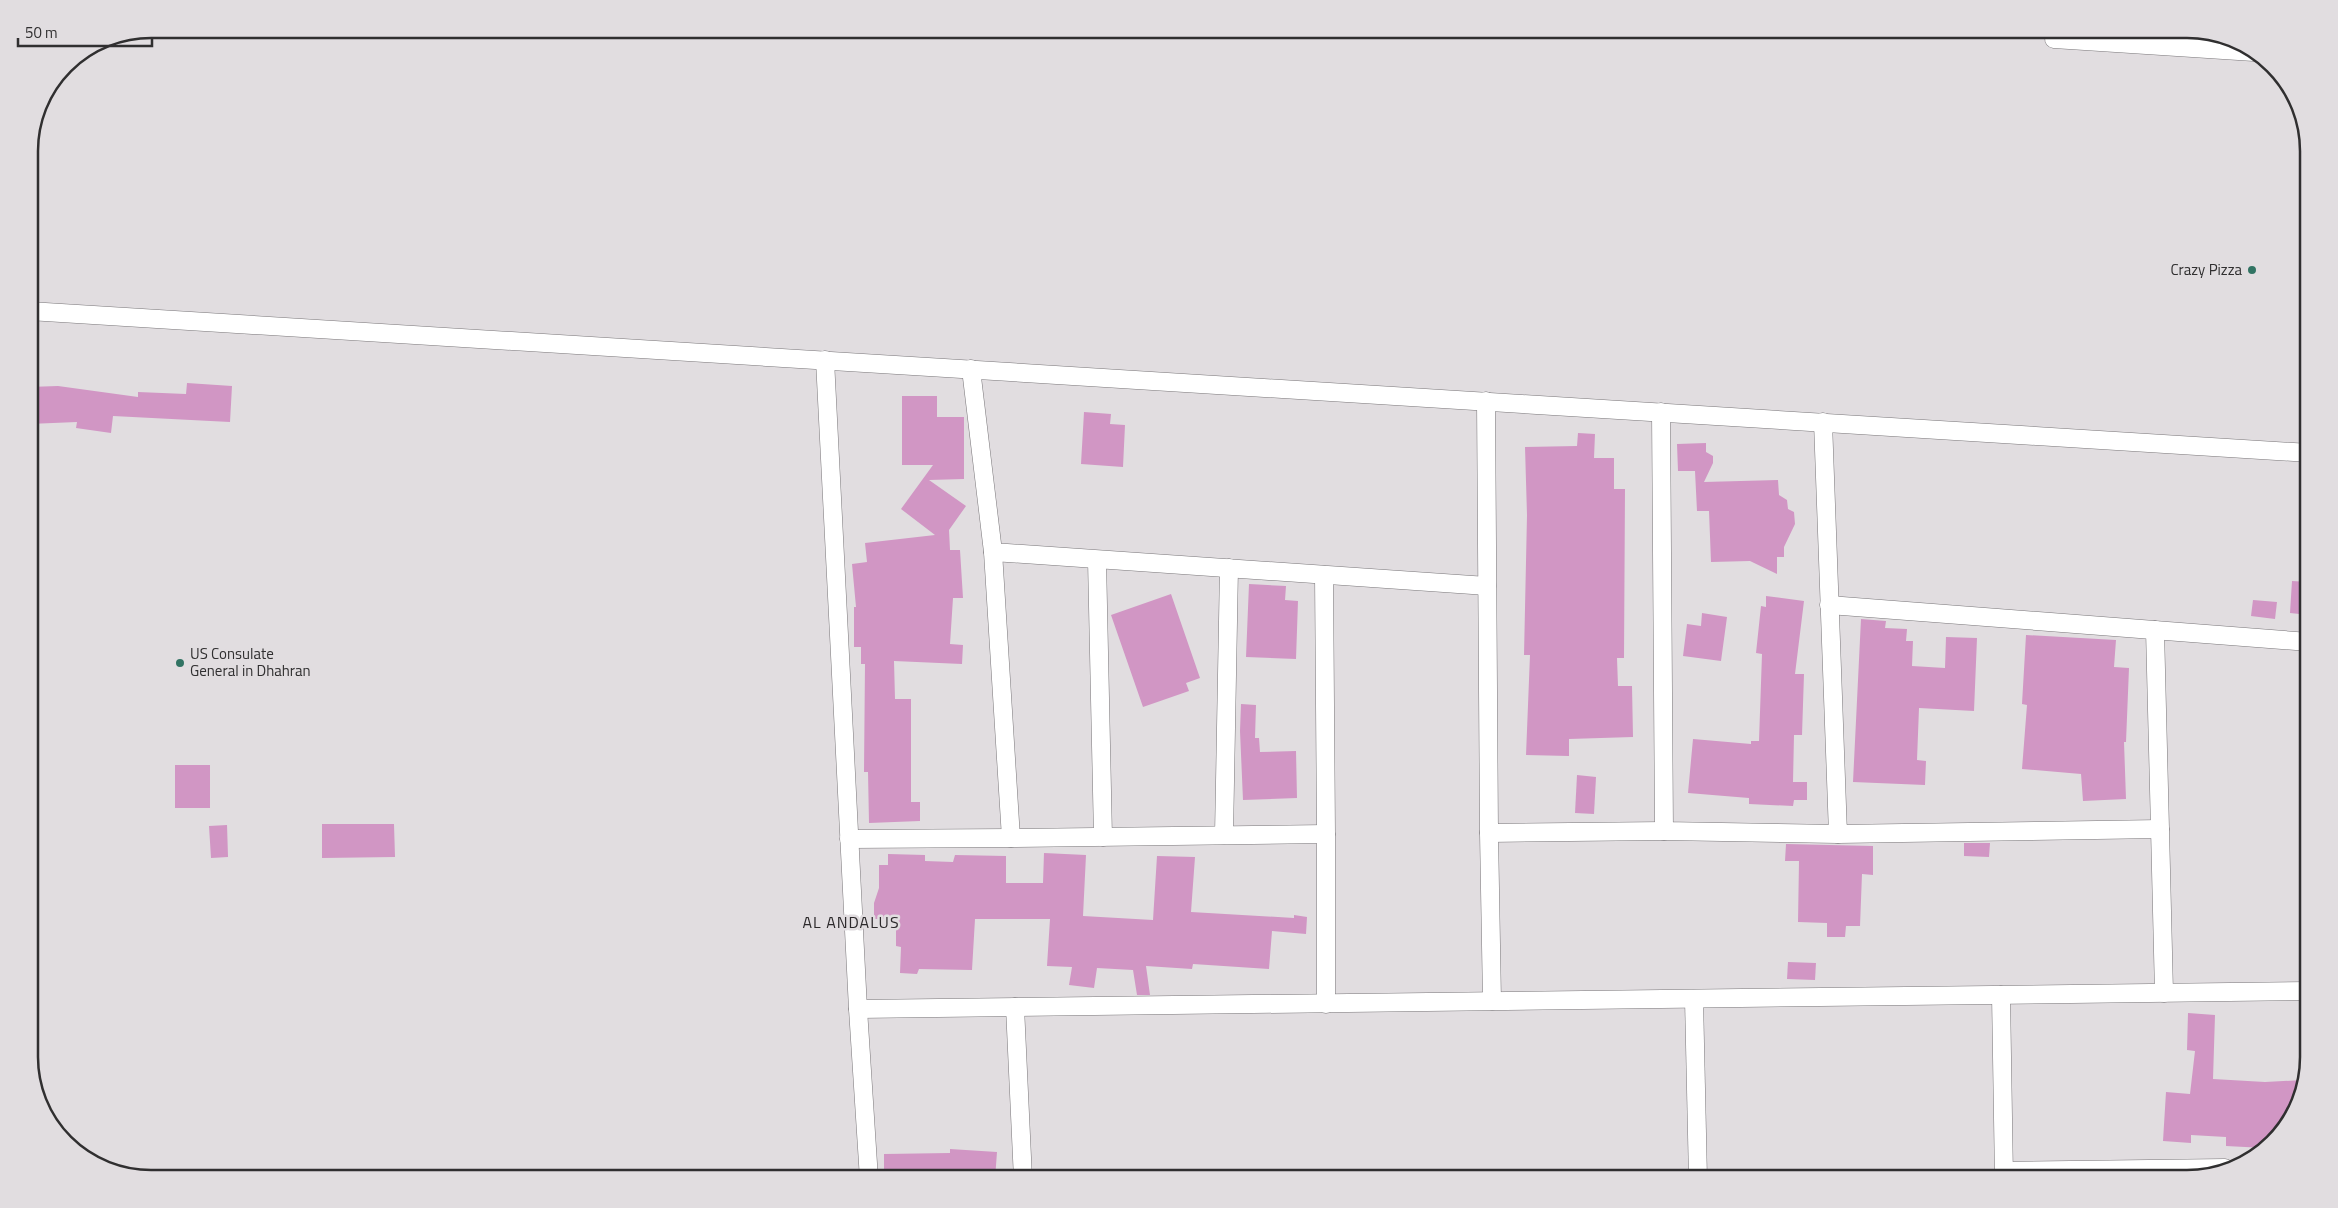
<svg xmlns="http://www.w3.org/2000/svg" width="2338" height="1208" font-family="'Titillium Web',sans-serif">
<style>
.building{fill:#d196c4}
.lines{fill:none;stroke-linecap:round;stroke-linejoin:round}
.street-casing{stroke:#797679;stroke-width:19}
.street{stroke:#fff;stroke-width:18}
.poi-dot{fill:#317363;stroke:#e1dde0;stroke-width:2}
.labels{text-anchor:middle;stroke-width:5;stroke-linejoin:round;paint-order:stroke}
.poi-label{font-size:15px;fill:#302f30;stroke:#e1dde0;text-anchor:end}
.neighbourhood-label{font-size:16px;letter-spacing:1px;fill:#2c292b;stroke:#e1dde0}
.rim{fill:none;stroke:#302f30;stroke-width:2.5}
</style>
<rect width="100%" height="100%" fill="#e1dde0"/>
<g class="building">
<polygon points="187,383 232,386 230,422 113,416 111,433 76,428 77,422 29,424 29,387 58,386 138,397 138,392 186,394"/>
<polygon points="902,396 937,396 937,417 964,417 964,479 929,480 966,506 949,530 950,550 960,550 963,598 953,598 950,644 963,645 962,664 894,661 895,699 911,699 911,802 920,802 920,821 869,823 868,772 864,772 865,664 861,664 861,647 854,647 854,607 856,607 852,564 867,562 865,543 935,535 901,509 933,465 902,465"/>
<polygon points="1084,412 1111,414 1110,424 1125,425 1123,467 1081,464"/>
<polygon points="1578,433 1595,434 1594,458 1614,458 1614,489 1625,489 1624,658 1617,658 1618,686 1632,686 1633,737 1569,739 1569,756 1526,755 1530,655 1524,655 1527,515 1525,447 1577,446"/>
<polygon points="1706,443 1706,452 1713,456 1713,463 1704,482 1778,480 1779,495 1787,500 1788,509 1794,512 1795,524 1784,547 1784,557 1777,557 1777,574 1750,561 1711,562 1709,511 1697,511 1695,471 1678,471 1677,444"/>
<polygon points="2292,581 2309,582 2309,615 2290,613"/>
<polygon points="1249,584 1286,586 1285,600 1298,601 1296,659 1246,657"/>
<polygon points="1171,594 1200,678 1186,683 1189,691 1143,707 1111,615"/>
<polygon points="1766,596 1804,601 1795,674 1804,674 1802,735 1794,735 1793,782 1807,782 1807,800 1794,800 1793,806 1749,804 1749,798 1688,793 1693,739 1751,744 1751,741 1759,741 1762,654 1756,653 1761,606 1766,607"/>
<polygon points="2253,600 2277,602 2275,619 2251,616"/>
<polygon points="1702,613 1727,617 1721,661 1683,656 1687,624 1701,626"/>
<polygon points="1861,619 1886,621 1885,628 1907,629 1906,641 1913,641 1912,666 1945,668 1946,637 1977,638 1974,711 1919,708 1917,760 1926,761 1925,785 1853,782"/>
<polygon points="2026,635 2116,640 2114,667 2129,668 2126,742 2124,742 2126,799 2083,801 2081,774 2022,769 2027,705 2022,704"/>
<polygon points="1241,704 1256,705 1255,738 1259,738 1260,752 1296,751 1297,798 1243,800 1240,731"/>
<rect x="175" y="765" width="35" height="43"/>
<polygon points="1577,775 1596,777 1594,814 1575,813"/>
<polygon points="322,824 394,824 395,857 322,858"/>
<polygon points="227,825 228,857 211,858 209,826"/>
<polygon points="1964,843 1990,843 1989,857 1964,856"/>
<polygon points="1786,844 1873,846 1873,875 1862,874 1860,926 1846,926 1845,937 1827,937 1827,923 1798,922 1799,861 1785,861"/>
<polygon points="1044,853 1086,855 1083,916 1153,920 1157,856 1195,857 1191,912 1294,918 1294,915 1307,917 1306,934 1272,931 1269,969 1193,964 1192,969 1146,966 1150,995 1137,995 1133,970 1097,968 1094,988 1069,985 1072,967 1047,966 1050,919 975,919 972,970 919,969 917,974 900,973 901,947 896,946 896,919 874,919 874,903 879,888 879,865 888,865 888,854 925,855 925,861 953,862 955,855 1006,856 1006,883 1043,883"/>
<polygon points="1788,962 1816,963 1815,980 1787,979"/>
<polygon points="2188,1013 2215,1015 2213,1079 2265,1082 2304,1080 2297,1111 2264,1148 2226,1146 2226,1137 2191,1135 2191,1143 2163,1141 2166,1092 2190,1094 2195,1051 2187,1050"/>
<polygon points="950,1149 997,1152 995,1179 884,1179 884,1154 950,1153"/>
</g>
<g class="lines">
<defs>
<g id="street">
<polyline points="2055,29 2054,39 2254,52"/>
<polyline points="29,311 2309,453"/>
<polyline points="825,360 858,1009 869,1179"/>
<polyline points="971,369 993,552 1487,586"/>
<polyline points="1486,401 1489,833 1664,831"/>
<polyline points="1661,412 1664,831 1838,834"/>
<polyline points="1823,422 1838,834 2160,829 2164,993"/>
<polyline points="993,552 1011,838 1326,834 1326,1004"/>
<polyline points="1097,560 1103,837"/>
<polyline points="1324,575 1326,834"/>
<polyline points="1829,605 2309,642"/>
<polyline points="2155,630 2160,829"/>
<polyline points="1489,833 1492,1001"/>
<polyline points="1224,835 1229,568"/>
<polyline points="849,839 1011,838"/>
<polyline points="2001,995 2004,1179"/>
<polyline points="1694,999 1698,1179"/>
<polyline points="1015,1007 1023,1179"/>
<polyline points="858,1009 2309,991"/>
<polyline points="2004,1171 2225,1168"/>
</g>
</defs>
<use href="#street" class="street-casing"/>
<use href="#street" class="street"/>
</g>
<g class="poi-dot">
<circle cx="2252" cy="270" r="5"/>
<circle cx="180" cy="663" r="5"/>
</g>
<g class="labels">
<g class="poi-label">
<text x="2242" y="275">Crazy Pizza</text>
<text x="190" y="659" text-anchor="start">US Consulate<tspan x="190" dy="17">General in Dhahran</tspan></text>
</g>
<g class="neighbourhood-label">
<text x="851" y="928">AL ANDALUS</text>
</g>
</g>
<path d="M0 0H2338V1208H0ZM151 38H2187A113 113 0 0 1 2300 151V1057A113 113 0 0 1 2187 1170H151A113 113 0 0 1 38 1057V151A113 113 0 0 1 151 38Z" fill="#e1dde0" fill-rule="evenodd"/>
<path class="rim" d="M151 38H2187A113 113 0 0 1 2300 151V1057A113 113 0 0 1 2187 1170H151A113 113 0 0 1 38 1057V151A113 113 0 0 1 151 38Z"/>
<path d="M18 38v8h134v-8" fill="none" stroke="#302f30" stroke-width="2.5"/>
<text x="25" y="38" font-size="15" fill="#302f30" stroke="#e1dde0" stroke-width="4" paint-order="stroke">50 m</text>
</svg>
